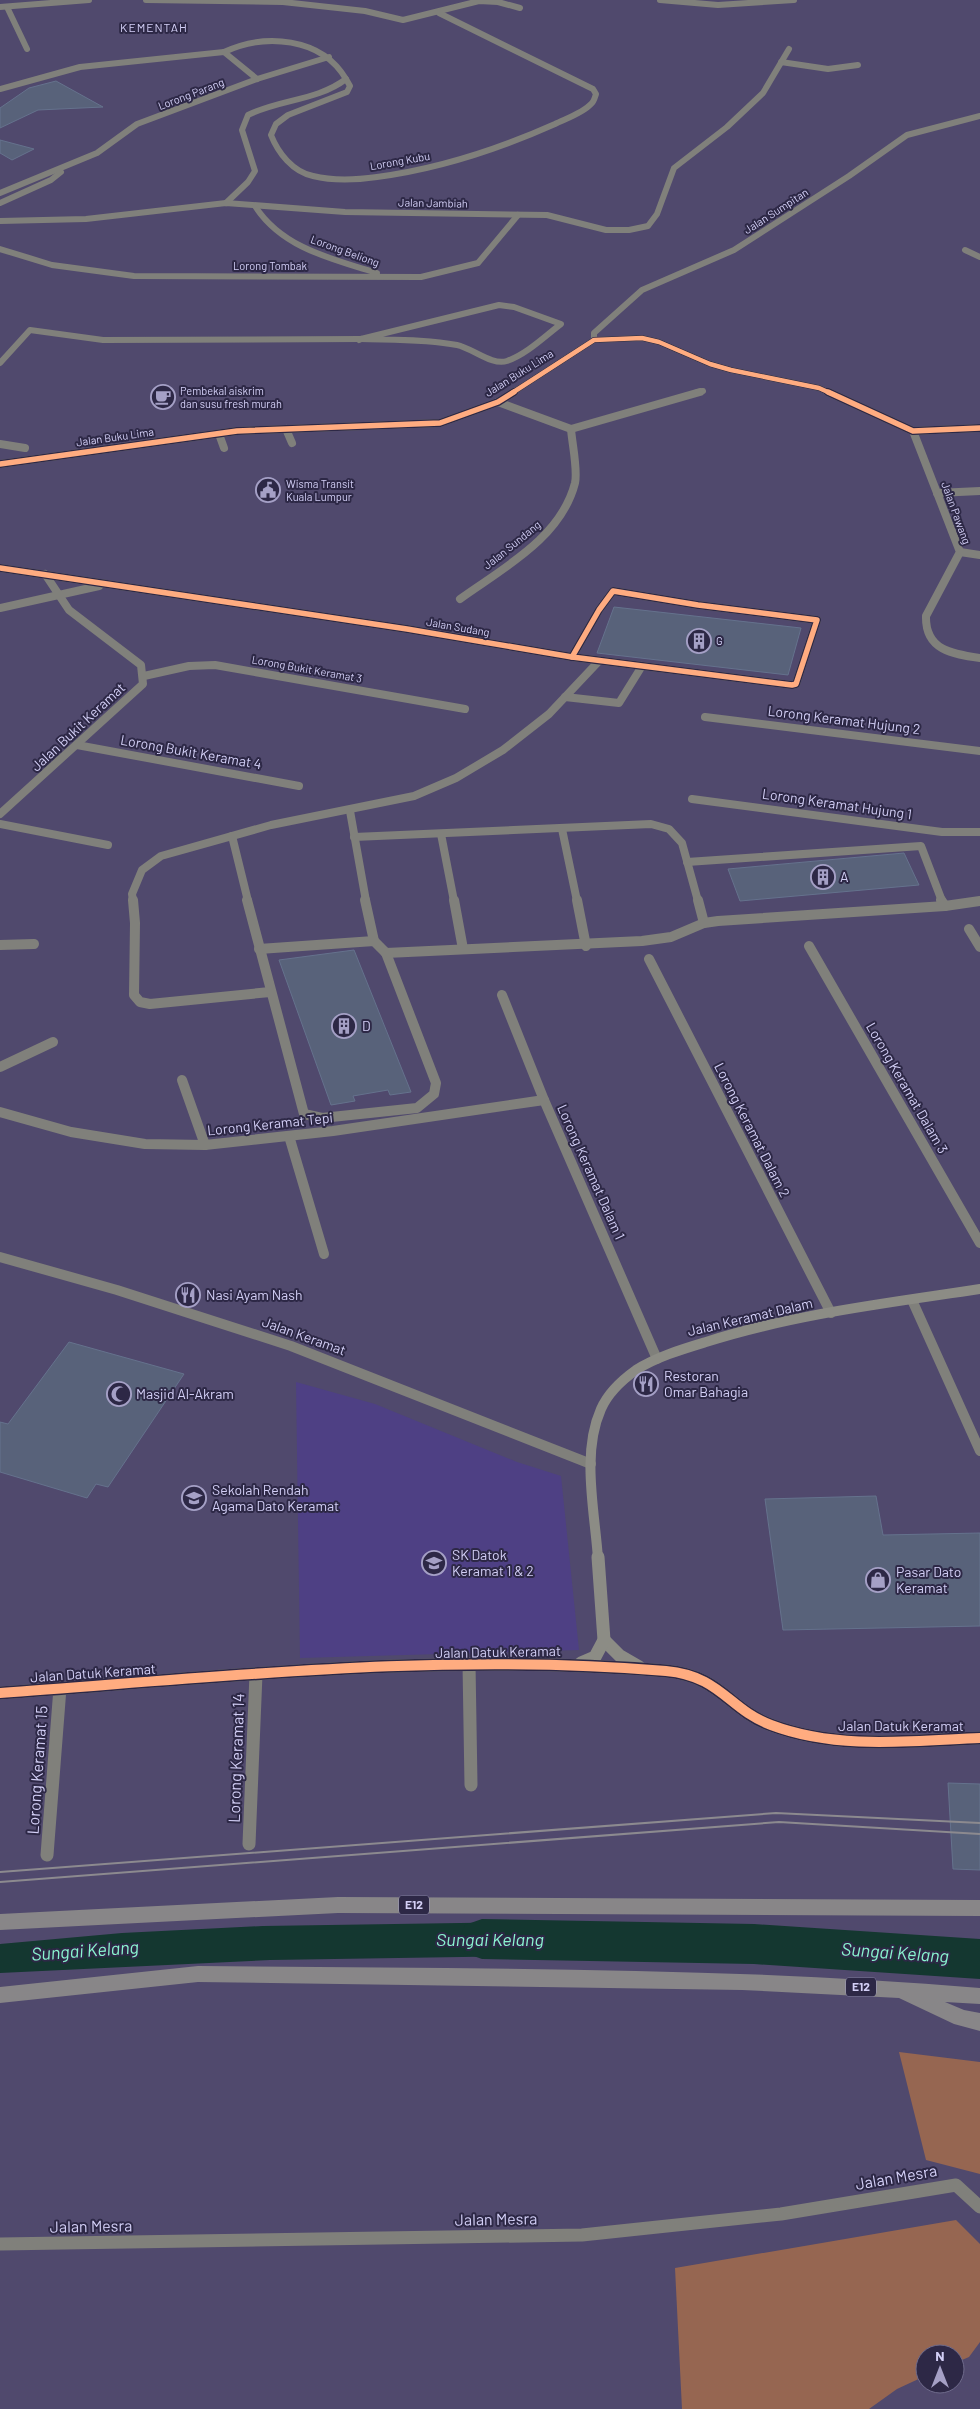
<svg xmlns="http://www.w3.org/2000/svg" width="980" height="2409" font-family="Barlow,sans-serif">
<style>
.built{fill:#4e4084}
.forest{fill:#966651}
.water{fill:#143730}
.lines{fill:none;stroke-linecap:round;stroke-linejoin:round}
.river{fill:#143730;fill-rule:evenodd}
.building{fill:#58627a;stroke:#65728d}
.street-far3{stroke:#80807b;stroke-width:6}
.street-far2{stroke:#80807b;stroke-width:8}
.street-far1{stroke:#80807b;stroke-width:10}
.street{stroke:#80807b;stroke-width:13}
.secondary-far1{stroke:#8c8c85;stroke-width:10}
.secondary{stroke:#8c8c85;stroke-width:13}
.highway{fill:#888688;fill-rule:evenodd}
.tram{stroke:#8c8a8f;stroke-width:2}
.cycleway-far2-casing{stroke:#2d2846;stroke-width:6}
.cycleway-far1-casing{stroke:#2d2846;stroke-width:8}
.cycleway-casing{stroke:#2d2846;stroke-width:13}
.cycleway-far2{stroke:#ffac80;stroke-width:4.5}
.cycleway-far1{stroke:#ffac80;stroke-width:5.5}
.cycleway{stroke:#ffac80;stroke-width:10}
.labels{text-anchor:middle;stroke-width:4;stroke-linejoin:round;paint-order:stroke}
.far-street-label{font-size:11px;fill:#d3cff6;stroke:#2d2846}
.far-poi-label{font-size:11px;fill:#d3cff6;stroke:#2d2846;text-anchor:start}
.far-neighbourhood-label{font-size:12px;letter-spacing:1px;fill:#d3cff6;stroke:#2d2846}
.shield{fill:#2d2846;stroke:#a19dc1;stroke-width:1}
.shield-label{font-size:12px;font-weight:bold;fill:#d3cff6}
.street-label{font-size:14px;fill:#d3cff6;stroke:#2d2846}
.poi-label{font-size:14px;fill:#d3cff6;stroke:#2d2846;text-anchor:start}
.near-street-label{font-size:16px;fill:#d3cff6;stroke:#2d2846}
.near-water-label{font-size:18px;font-style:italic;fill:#8af4d0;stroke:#2d2846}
</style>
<rect width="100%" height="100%" fill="#50496d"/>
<polygon class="built" points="296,1382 375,1404 517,1462 561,1476 579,1650 300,1658"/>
<g class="forest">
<polygon points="899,2052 980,2062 980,2174 926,2160"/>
<polygon points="956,2220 980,2244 980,2342 969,2357 955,2363 955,2354 925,2354 925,2376 897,2389 869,2409 682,2409 675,2268"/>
</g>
<polygon class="water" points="530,1922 531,1956 270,1960 0,1973 0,1944 122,1933 263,1926"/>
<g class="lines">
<polygon class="river" points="482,1919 754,1924 980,1939 980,1979 754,1964 482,1959 465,1953 459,1939 465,1925"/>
</g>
<g class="building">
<polygon points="56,81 103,107 38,110 0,128 0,108 29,88"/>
<polygon points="0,140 34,149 12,160 0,153"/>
<polygon points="614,607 801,628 788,675 597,653"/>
<polygon points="904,853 919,885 740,901 728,869"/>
<polygon points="354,950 411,1092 390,1095 388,1090 353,1096 355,1101 331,1105 279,960"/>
<polygon points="69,1342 184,1374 108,1487 96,1484 87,1498 0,1472 0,1422 8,1424"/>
<polygon points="876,1496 883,1535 980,1533 980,1626 783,1630 765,1499"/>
<polygon points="948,1783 980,1784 980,1870 953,1869"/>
</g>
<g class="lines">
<g class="street-far3">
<polyline points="146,0 283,2 365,11 403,20 479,1 498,2 520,8"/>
<polyline points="660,0 718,5 794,0"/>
<polyline points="0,7 89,0"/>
<polyline points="7,7 27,49"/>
<polyline points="781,62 828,69 858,65"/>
<path d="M346,79L350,86L347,92L288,115L276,124L271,135C278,153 293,172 313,176C333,181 356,180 377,177C438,169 499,149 555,124C565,119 583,113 591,104C594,102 595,97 596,94L593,89L439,13"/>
<polyline points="0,89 80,67 224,52"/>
<polyline points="0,193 97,153 137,124 257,79 329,57"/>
<polyline points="0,203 51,180 61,172"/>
<path d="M226,203L248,182L255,171L242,130L248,115C280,99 317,101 346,79C321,37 265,33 224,52L257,79"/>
<path d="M255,206C282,248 332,259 377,273"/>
<polyline points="0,221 86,219 226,203 345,212 547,215 606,230 629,230 648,226 657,214 674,168 727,127 763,93 789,49"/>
<polyline points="0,249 52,265 134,276 421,277 478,263 518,215"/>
<polyline points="965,250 980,257"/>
<path d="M499,305L514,307L561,324C545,336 527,354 507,361C492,366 472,348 457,345C426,339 392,340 361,339Z"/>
<polyline points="359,340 361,339"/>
<polyline points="594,340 594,333 642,290 734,250 849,176 907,135 980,116"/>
<polyline points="0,363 30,330 103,340 361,339"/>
<polyline points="512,393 594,340 642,338 659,342 710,364 731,370 819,388 830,393"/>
<polyline points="695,393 703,391"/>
</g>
<g class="street-far2">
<polyline points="828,392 913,431 980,428"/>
<polyline points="286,429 292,443"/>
<polyline points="571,429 700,392"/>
<path d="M913,431L960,552L926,616C925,650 952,654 980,658"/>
<polyline points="219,434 224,448"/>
<polyline points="0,444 25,448"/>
<polyline points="0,464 237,431 440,423 498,402 514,392"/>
<polyline points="937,493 980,491"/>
<polyline points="960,552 980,555"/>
<polyline points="0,568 407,629 572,657"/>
<polygon points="613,591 698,605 817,620 796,684 792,685 572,657 599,610"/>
<path d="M460,599C503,568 561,538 575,483C578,470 572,443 571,429L498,402"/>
<polyline points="0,608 99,586"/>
<polyline points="144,676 189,666 215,665 465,709"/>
<polyline points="565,697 619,703 642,666"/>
<polyline points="705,717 980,751"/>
<polyline points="77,745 299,786"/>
<polyline points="692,799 942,832 980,832"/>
<polyline points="350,811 366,901"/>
<polyline points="0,814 143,684 141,665 69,610 45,574"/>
<polyline points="0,824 108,845"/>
<polyline points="562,829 577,901"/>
<polyline points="441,834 454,901"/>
<polyline points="232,836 248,901"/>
<polyline points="354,837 651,824 669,829 682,843 698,901"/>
<polyline points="687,862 921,846 942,901"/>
<polyline points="133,901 132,894 142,870 161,856 271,825 414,796 456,778 503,750 549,714 599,661"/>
</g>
<g class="street-far1">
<polyline points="133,900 135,923 134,995 140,1002 150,1004 270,992"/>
<polyline points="247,900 304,1114 322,1118 417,1108 434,1094 436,1083 386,953"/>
<polyline points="365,900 374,941"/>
<polyline points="454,900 463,949"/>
<polyline points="577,900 586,946"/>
<polyline points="698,900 704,923"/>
<polyline points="941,900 945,906 980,901"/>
<polyline points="969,929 980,947"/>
<polyline points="0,945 34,944"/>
<polyline points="809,946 980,1243"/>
<polyline points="259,949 374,941 386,953 642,941 671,937 704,923 718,921 945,906"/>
<polyline points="649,959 831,1313"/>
<polyline points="502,995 544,1100 657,1359"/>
<polyline points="0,1067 53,1042"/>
<polyline points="182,1080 205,1145"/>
<polyline points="0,1112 71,1132 145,1144 205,1145 333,1131 544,1100"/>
<polyline points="289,1136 324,1254"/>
<polyline points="0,1257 117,1290 291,1346 591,1464"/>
<polyline points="912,1300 980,1451"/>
</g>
<g class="street">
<polyline points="469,1664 471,1785"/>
<polyline points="249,1844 256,1674"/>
<polyline points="47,1855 60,1688"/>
<polyline points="0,2244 582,2235 781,2214 956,2185 980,2207"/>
</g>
<path class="secondary-far1" d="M598,1559C595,1512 581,1454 601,1409C608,1393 622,1380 636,1370C656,1357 683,1349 706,1342C794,1314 888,1303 980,1289"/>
<g class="secondary">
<polyline points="604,1640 620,1656 639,1667"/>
<polyline points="581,1663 595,1657 604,1640 598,1557"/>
<path d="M0,1693C221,1677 444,1652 666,1671C721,1676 728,1709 771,1725C837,1750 911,1741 980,1738"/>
</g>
<g class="highway">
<polygon points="338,1897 980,1900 980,1916 338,1913 0,1930 0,1914"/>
<path d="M198,1966C459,1969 720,1966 980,1988V2004L945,2002L964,2010L980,2013V2031L954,2024L899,1998L742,1990L198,1982L0,2003V1987Z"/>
</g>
<g class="tram">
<polyline points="0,1872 776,1813 980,1823"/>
<polyline points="0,1882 779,1822 980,1834"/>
</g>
<defs>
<polyline id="cycleway-far2" points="512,393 594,340 642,338 659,342 710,364 731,370 819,388 830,393"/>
<g id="cycleway-far1">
<polyline points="828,392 913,431 980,428"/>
<polyline points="0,464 237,431 440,423 498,402 514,392"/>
<polyline points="0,568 407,629 572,657"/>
<polygon points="613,591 698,605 817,620 796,684 792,685 572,657 599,610"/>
</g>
<path id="cycleway" d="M0,1693C221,1677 444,1652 666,1671C721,1676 728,1709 771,1725C837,1750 911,1741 980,1738"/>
</defs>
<use href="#cycleway-far2" class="cycleway-far2-casing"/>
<use href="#cycleway-far1" class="cycleway-far1-casing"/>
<use href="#cycleway" class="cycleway-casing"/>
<use href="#cycleway-far2" class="cycleway-far2"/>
<use href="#cycleway-far1" class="cycleway-far1"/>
<use href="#cycleway" class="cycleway"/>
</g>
<defs>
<symbol id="cafe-ring" viewBox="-11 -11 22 22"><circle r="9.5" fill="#2d2846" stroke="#a5a0c6" stroke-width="1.5"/><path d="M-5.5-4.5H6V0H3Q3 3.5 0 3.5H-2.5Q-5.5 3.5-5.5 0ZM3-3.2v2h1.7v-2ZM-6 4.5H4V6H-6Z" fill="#a5a0c6"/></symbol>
<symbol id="civic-ring" viewBox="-11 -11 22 22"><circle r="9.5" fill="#2d2846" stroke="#a5a0c6" stroke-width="1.5"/><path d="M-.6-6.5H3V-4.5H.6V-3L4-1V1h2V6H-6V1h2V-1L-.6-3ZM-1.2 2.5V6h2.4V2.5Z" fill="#a5a0c6"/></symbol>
<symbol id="building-ring" viewBox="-11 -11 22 22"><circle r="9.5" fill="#2d2846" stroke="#a5a0c6" stroke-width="1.5"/><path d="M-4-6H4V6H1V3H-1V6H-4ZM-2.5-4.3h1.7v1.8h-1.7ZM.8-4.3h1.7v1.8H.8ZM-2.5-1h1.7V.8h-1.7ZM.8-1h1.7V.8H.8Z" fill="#a5a0c6"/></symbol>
<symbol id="restaurant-ring" viewBox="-11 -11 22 22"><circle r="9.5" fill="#2d2846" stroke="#a5a0c6" stroke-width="1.5"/><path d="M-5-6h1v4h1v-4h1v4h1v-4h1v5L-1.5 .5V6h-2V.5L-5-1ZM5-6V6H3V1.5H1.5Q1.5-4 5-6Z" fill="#a5a0c6"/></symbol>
<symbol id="mosque-ring" viewBox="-11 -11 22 22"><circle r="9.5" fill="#2d2846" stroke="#a5a0c6" stroke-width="1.5"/><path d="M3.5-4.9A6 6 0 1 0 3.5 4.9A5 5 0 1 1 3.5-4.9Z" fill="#a5a0c6"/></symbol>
<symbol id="school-ring" viewBox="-11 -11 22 22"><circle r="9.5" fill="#2d2846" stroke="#a5a0c6" stroke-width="1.5"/><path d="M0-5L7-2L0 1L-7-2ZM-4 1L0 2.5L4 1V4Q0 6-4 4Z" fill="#a5a0c6"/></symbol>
<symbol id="shop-ring" viewBox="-11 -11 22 22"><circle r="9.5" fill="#2d2846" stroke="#a5a0c6" stroke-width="1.5"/><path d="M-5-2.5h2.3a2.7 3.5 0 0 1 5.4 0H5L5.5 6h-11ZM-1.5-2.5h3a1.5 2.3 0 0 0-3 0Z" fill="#a5a0c6"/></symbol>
</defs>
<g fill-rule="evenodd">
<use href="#cafe-ring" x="149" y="383" width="28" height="28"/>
<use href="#civic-ring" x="254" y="476" width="28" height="28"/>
<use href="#building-ring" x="685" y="627" width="28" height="28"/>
<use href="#building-ring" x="809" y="863" width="28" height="28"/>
<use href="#building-ring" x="330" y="1012" width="28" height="28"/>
<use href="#restaurant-ring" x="174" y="1281" width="28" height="28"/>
<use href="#restaurant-ring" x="632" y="1370" width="28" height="28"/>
<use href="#mosque-ring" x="105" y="1380" width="28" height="28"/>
<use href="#school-ring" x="180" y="1484" width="28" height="28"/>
<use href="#school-ring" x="420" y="1549" width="28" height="28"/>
<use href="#shop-ring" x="864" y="1566" width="28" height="28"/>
</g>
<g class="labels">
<g class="far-street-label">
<text transform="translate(191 94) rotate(-21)" y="4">Lorong Parang</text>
<text transform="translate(400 161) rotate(-10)" y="4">Lorong Kubu</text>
<text transform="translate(433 203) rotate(1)" y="4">Jalan Jambiah</text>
<text transform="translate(776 211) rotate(-33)" y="4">Jalan Sumpitan</text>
<text transform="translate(345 251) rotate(20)" y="4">Lorong Beliong</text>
<text x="270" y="270">Lorong Tombak</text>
<text transform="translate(519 373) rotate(-32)" y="4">Jalan Buku Lima</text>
<text transform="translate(115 437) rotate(-8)" y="4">Jalan Buku Lima</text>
<text transform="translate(956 513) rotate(70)" y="4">Jalan Pawang</text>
<text transform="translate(512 545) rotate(-39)" y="4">Jalan Sundang</text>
<text transform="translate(458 627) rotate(10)" y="4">Jalan Sudang</text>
<text transform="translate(307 669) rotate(10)" y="4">Lorong Bukit Keramat 3</text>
</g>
<g class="far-poi-label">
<text x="180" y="395">Pembekal aiskrim<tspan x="180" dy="13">dan susu fresh murah</tspan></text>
<text x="286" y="488">Wisma Transit<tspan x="286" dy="13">Kuala Lumpur</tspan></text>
<text x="716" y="645">G</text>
</g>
<g class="far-neighbourhood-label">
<text x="154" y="32">KEMENTAH</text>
</g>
<g class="shield">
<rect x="399" y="1895.5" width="30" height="19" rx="4"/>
<rect x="846" y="1977.5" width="30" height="19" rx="4"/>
</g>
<g class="shield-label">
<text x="414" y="1909">E12</text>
<text x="861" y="1991">E12</text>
</g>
<g class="street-label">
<text transform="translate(844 720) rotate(7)" y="5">Lorong Keramat Hujung 2</text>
<text transform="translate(78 727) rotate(-43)" y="5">Jalan Bukit Keramat</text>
<text transform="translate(191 752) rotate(10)" y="5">Lorong Bukit Keramat 4</text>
<text transform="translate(837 804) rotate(8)" y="5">Lorong Keramat Hujung 1</text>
<text transform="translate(907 1088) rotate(60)" y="5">Lorong Keramat Dalam 3</text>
<text transform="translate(270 1124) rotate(-6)" y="5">Lorong Keramat Tepi</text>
<text transform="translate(752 1130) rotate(63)" y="5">Lorong Keramat Dalam 2</text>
<text transform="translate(591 1172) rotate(66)" y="5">Lorong Keramat Dalam 1</text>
<text transform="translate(750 1317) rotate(-13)" y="5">Jalan Keramat Dalam</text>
<text transform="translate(304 1336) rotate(20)" y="5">Jalan Keramat</text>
<text transform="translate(498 1652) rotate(-1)" y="5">Jalan Datuk Keramat</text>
<text transform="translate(93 1673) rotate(-4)" y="5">Jalan Datuk Keramat</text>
<text x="901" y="1731">Jalan Datuk Keramat</text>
</g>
<g class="poi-label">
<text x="840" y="882">A</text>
<text x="362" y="1031">D</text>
<text x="206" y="1300">Nasi Ayam Nash</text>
<text x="664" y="1381">Restoran<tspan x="664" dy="16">Omar Bahagia</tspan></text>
<text x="136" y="1399">Masjid Al-Akram</text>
<text x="212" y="1495">Sekolah Rendah<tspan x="212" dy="16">Agama Dato Keramat</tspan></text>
<text x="452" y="1560">SK Datok<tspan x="452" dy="16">Keramat 1 &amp; 2</tspan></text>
<text x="896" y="1577">Pasar Dato<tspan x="896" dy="16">Keramat</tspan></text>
</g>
<g class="near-street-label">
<text transform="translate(236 1758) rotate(-88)" y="6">Lorong Keramat 14</text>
<text transform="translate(37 1770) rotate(-86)" y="6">Lorong Keramat 15</text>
<text transform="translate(896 2177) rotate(-10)" y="6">Jalan Mesra</text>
<text transform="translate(496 2219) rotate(-1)" y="6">Jalan Mesra</text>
<text transform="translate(91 2226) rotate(-1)" y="6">Jalan Mesra</text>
</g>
<g class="near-water-label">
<text x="490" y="1946">Sungai Kelang</text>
<text transform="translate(85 1951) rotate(-4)" y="6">Sungai Kelang</text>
<text transform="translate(895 1953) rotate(4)" y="6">Sungai Kelang</text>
</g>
</g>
<g transform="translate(940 2369)"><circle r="24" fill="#2d2846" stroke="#6f6b8c"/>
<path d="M0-4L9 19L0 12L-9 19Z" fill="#a5a0c6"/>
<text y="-8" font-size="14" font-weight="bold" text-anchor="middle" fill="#d3cff6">N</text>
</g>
</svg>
